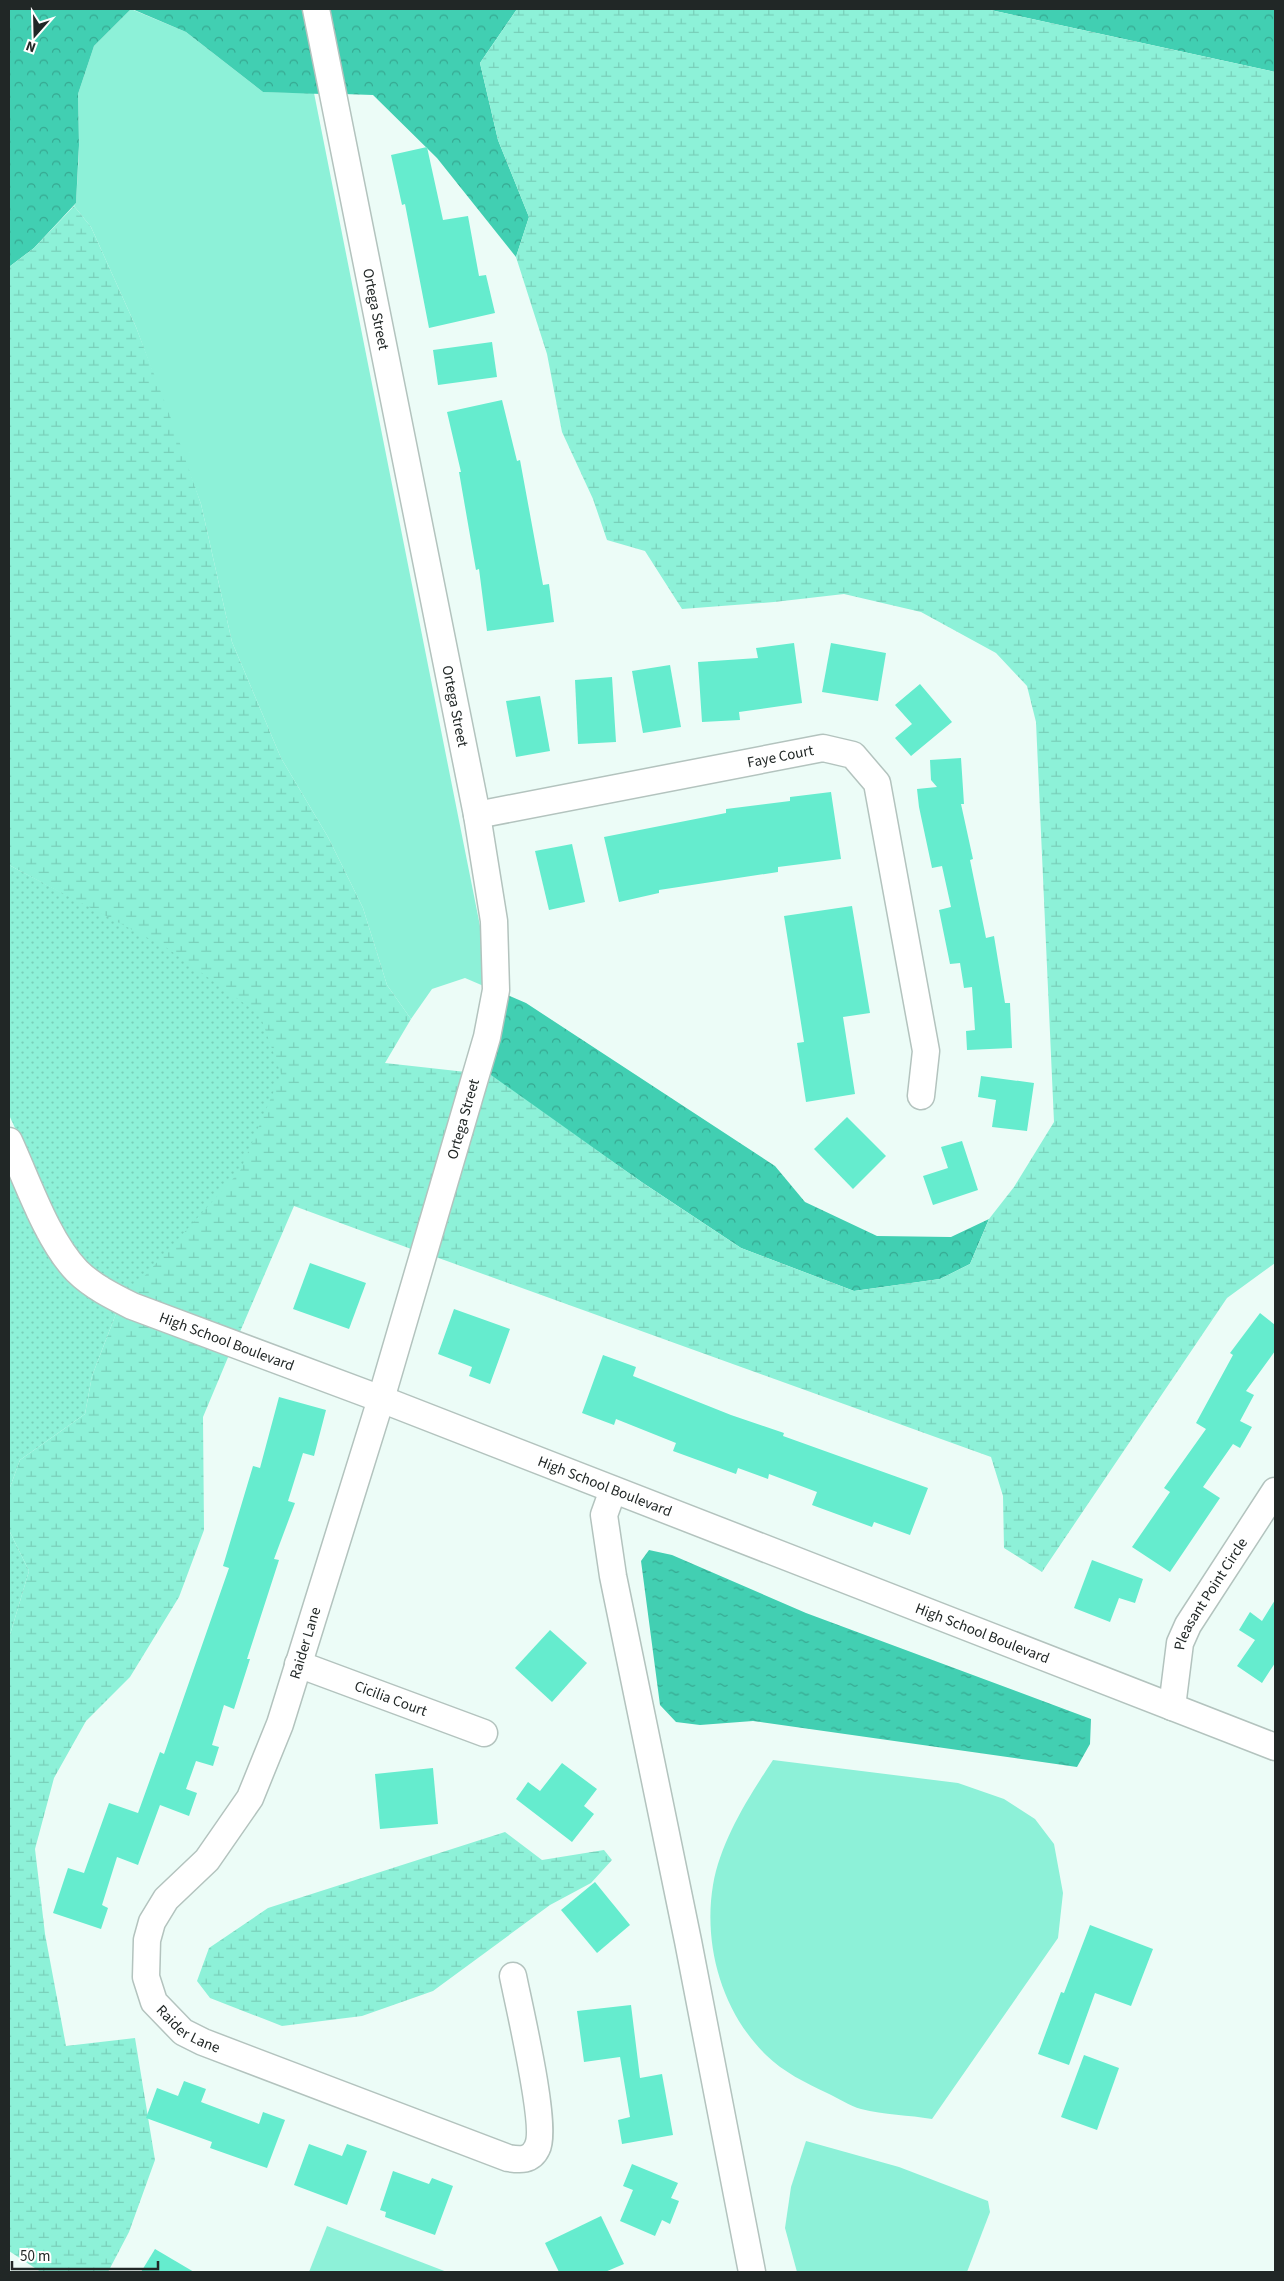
<svg xmlns="http://www.w3.org/2000/svg" width="1284" height="2281" font-family="'Source Sans 3',sans-serif">
<style>
.grass{fill:#8df1d8}
.forest{fill:url(#forest-crowns)}
.wetland{fill:url(#wetland-marsh)}
.park{fill:url(#park-dots)}
.water{fill:url(#water-ripples)}
.building{fill:#65ecce}
.lines{fill:none;stroke-linecap:round;stroke-linejoin:round}
.minor-casing{stroke:#b3c3be;stroke-width:29}
.minor{stroke:#fff;stroke-width:26}
.labels{text-anchor:middle;stroke-width:4.5;stroke-linejoin:round;paint-order:stroke}
.street-label{font-size:15px;fill:#212726;stroke:#fff}
</style>
<defs>
<pattern id="forest-crowns" width="20" height="18" patternUnits="userSpaceOnUse" patternTransform="scale(1.25)"><rect width="20" height="18" fill="#41cfb2"/><path d="M2 6a3 3 0 1 1 6 0M12 15a3 3 0 1 1 6 0" fill="none" stroke="#36a891"/></pattern>
<pattern id="wetland-marsh" width="20" height="14" patternUnits="userSpaceOnUse" patternTransform="scale(1.25)"><rect width="20" height="14" fill="#8df1d8"/><path d="M1 5h8M5 5V1M11 12h8M15 12V8" fill="none" stroke="#79cfb9"/></pattern>
<pattern id="park-dots" width="8" height="8" patternUnits="userSpaceOnUse" patternTransform="scale(1.25)"><rect width="8" height="8" fill="#8df1d8"/><path d="M2 2h.1M6 6h.1" fill="none" stroke="#79cfb9" stroke-width="1.8" stroke-linecap="round"/></pattern>
<pattern id="water-ripples" width="26" height="14" patternUnits="userSpaceOnUse" patternTransform="scale(1.25)"><rect width="26" height="14" fill="#42cfb2"/><path d="M2 4q2-2 4 0t4 0M15 11q2-2 4 0t4 0" fill="none" stroke="#37a891"/></pattern>
</defs>
<rect width="100%" height="100%" fill="#ecfcf7"/>
<g class="grass">
<polygon points="131,9 186,32 263,92 314,93 485,951 486,987 465,978 432,989 411,1019 387,985 363,908 328,837 281,758 232,642 201,504 136,327 91,227 74,206 76,203 79,151 78,94 94,46"/>
<path d="M773,1760L958,1783L1004,1799L1035,1819L1054,1844L1063,1893L1058,1938L932,2119C909,2115 884,2115 861,2109C850,2106 838,2098 827,2093C806,2083 783,2072 766,2055C722,2012 703,1945 713,1885C721,1840 748,1798 773,1760Z"/>
<polygon points="806,2141 899,2167 988,2201 990,2212 967,2272 797,2272 785,2228 791,2187"/>
<polygon points="327,2226 447,2272 309,2272"/>
</g>
<g class="forest">
<polygon points="9,9 131,9 94,46 78,94 79,145 76,203 34,248 9,267"/>
<polygon points="132,9 305,9 322,94 263,92 186,32"/>
<polygon points="326,9 517,9 480,63 498,140 529,217 516,257 437,158 373,95 343,94"/>
<polygon points="986,9 1275,9 1275,72"/>
<polygon points="505,994 526,1003 775,1166 805,1202 877,1236 951,1237 989,1219 970,1264 940,1279 854,1291 741,1248 643,1183 486,1074"/>
</g>
<g class="wetland">
<polygon points="517,9 986,9 1275,72 1275,1263 1227,1298 1042,1572 1004,1548 1003,1496 991,1457 433,1256 486,1074 491,1075 643,1183 741,1248 854,1291 940,1279 970,1264 989,1219 1014,1187 1054,1122 1036,722 1027,686 996,653 921,612 844,594 774,602 682,609 645,551 607,540 593,499 562,432 547,354 516,257 529,217 498,140 480,63"/>
<polygon points="74,206 91,227 136,327 175,429 201,504 232,642 281,758 328,837 363,908 387,985 411,1019 385,1063 466,1072 414,1250 294,1206 239,1334 130,1292 173,953 9,865 9,267 34,248"/>
<polygon points="117,1311 229,1355 203,1417 204,1530 179,1597 130,1677 86,1721 54,1778 35,1849 45,1934 66,2046 135,2038 155,2160 129,2232 108,2272 41,2272 9,2251 9,1638 29,1571 9,1530 9,1490 20,1460 85,1414 92,1376"/>
<polygon points="505,1832 542,1860 604,1850 612,1860 591,1883 550,1905 433,1991 362,2016 282,2026 210,1998 197,1981 209,1948 268,1908"/>
</g>
<g class="park">
<polygon points="9,865 167,948 260,1015 281,1074 240,1171 130,1292 108,1281 84,1262 65,1236 9,1115"/>
<polygon points="9,1166 117,1311 92,1376 85,1414 20,1460 9,1490"/>
<polygon points="9,1530 29,1571 9,1638"/>
</g>
<polygon class="water" points="649,1550 672,1555 806,1613 1091,1719 1090,1744 1077,1767 753,1721 700,1725 676,1722 660,1705 641,1561"/>
<g class="building">
<polygon points="427,147 443,220 468,216 479,276 486,275 495,313 429,328 405,204 402,205 391,155"/>
<polygon points="492,342 497,377 438,385 433,350"/>
<polygon points="502,400 517,461 520,460 543,585 549,584 554,622 487,631 479,569 476,570 459,472 461,472 447,412"/>
<polygon points="794,643 802,703 739,712 740,720 702,722 698,662 758,658 756,648"/>
<polygon points="831,643 886,653 878,701 822,692"/>
<polygon points="670,665 681,727 643,733 632,671"/>
<polygon points="612,677 616,742 578,744 575,680"/>
<polygon points="920,684 952,722 911,756 895,738 912,724 895,705"/>
<polygon points="540,696 550,751 516,757 506,701"/>
<polygon points="961,758 964,804 961,804 973,859 970,860 986,938 994,936 1005,1003 1010,1003 1012,1048 967,1050 966,1031 975,1030 972,987 964,988 960,963 950,964 939,910 951,907 942,866 932,868 919,807 917,789 937,787 931,780 930,760"/>
<polygon points="831,792 841,859 778,867 778,872 659,890 659,893 619,902 604,837 726,813 726,809 790,801 790,797"/>
<polygon points="572,844 585,902 549,910 535,851"/>
<polygon points="852,906 870,1013 843,1017 855,1094 806,1102 797,1043 804,1042 784,916"/>
<polygon points="981,1076 1034,1083 1027,1131 992,1127 996,1100 978,1097"/>
<polygon points="847,1117 886,1156 853,1189 814,1149"/>
<polygon points="962,1141 978,1190 933,1205 923,1176 948,1168 941,1147"/>
<polygon points="310,1263 366,1283 349,1329 293,1309"/>
<polygon points="454,1309 510,1329 490,1384 469,1376 472,1367 438,1354"/>
<polygon points="1260,1313 1275,1325 1275,1351 1246,1391 1254,1395 1240,1421 1252,1427 1240,1448 1233,1444 1203,1487 1220,1498 1170,1572 1132,1547 1170,1492 1164,1488 1206,1429 1196,1423 1233,1355 1230,1353"/>
<polygon points="603,1355 636,1367 633,1376 731,1415 784,1433 783,1436 928,1488 910,1535 874,1522 872,1527 812,1505 817,1492 769,1474 768,1479 738,1468 736,1474 673,1451 676,1443 616,1419 614,1425 582,1413"/>
<polygon points="279,1397 326,1410 314,1456 303,1453 288,1501 295,1503 274,1559 279,1560 247,1659 250,1659 234,1709 224,1705 212,1745 219,1747 213,1766 196,1761 186,1789 197,1793 189,1816 160,1805 138,1865 117,1857 102,1905 108,1908 101,1929 53,1913 68,1868 84,1873 109,1803 138,1813 160,1752 164,1754 229,1568 223,1566 253,1466 260,1468"/>
<polygon points="1092,1560 1143,1579 1135,1603 1119,1598 1110,1622 1074,1608"/>
<polygon points="1275,1600 1275,1663 1262,1683 1237,1666 1255,1640 1239,1630 1250,1612 1262,1621"/>
<polygon points="550,1630 587,1663 552,1702 515,1668"/>
<polygon points="562,1763 597,1789 584,1806 594,1814 572,1842 516,1799 528,1782 540,1791"/>
<polygon points="433,1768 438,1824 380,1829 375,1774"/>
<polygon points="595,1882 630,1925 597,1953 561,1910"/>
<polygon points="1090,1925 1153,1949 1131,2006 1095,1993 1069,2065 1038,2054 1061,1992 1064,1993"/>
<polygon points="631,2005 640,2078 662,2074 673,2135 622,2144 618,2120 630,2117 620,2057 584,2062 577,2011"/>
<polygon points="1084,2055 1119,2068 1097,2130 1061,2117"/>
<polygon points="184,2081 206,2089 201,2102 259,2124 263,2112 285,2120 267,2168 210,2148 212,2142 146,2118 157,2088 178,2096"/>
<polygon points="309,2144 342,2156 347,2144 367,2151 347,2205 294,2185"/>
<polygon points="632,2164 678,2183 671,2198 679,2201 670,2224 662,2220 655,2236 620,2221 633,2190 623,2186"/>
<polygon points="393,2171 429,2184 432,2178 453,2186 435,2235 385,2217 386,2212 380,2210"/>
<polygon points="601,2216 624,2264 605,2272 559,2272 545,2243"/>
<polygon points="155,2249 194,2272 141,2272"/>
</g>
<g class="lines">
<defs>
<g id="minor">
<path id="s1" d="M316,9L477,815L494,921L496,990L487,1037L381,1399L280,1724L250,1798L207,1860L166,1899L152,1922L147,1940L146,1977L154,2002L183,2032L203,2042L508,2158C520,2160 531,2161 537,2148C548,2128 519,2006 513,1976"/>
<path id="s2" d="M477,815L823,748L853,755L877,783L926,1051L921,1096"/>
<path id="s3" d="M9,1141C27,1180 47,1240 77,1271C92,1286 112,1296 132,1306L381,1399L1275,1747"/>
<polyline points="613,1490 604,1515 613,1576 688,1941 752,2272"/>
<path id="s4" d="M298,1664L484,1733"/>
<path id="s5" d="M1172,1707L1180,1643L1188,1625L1275,1491"/>
</g>
</defs>
<use href="#minor" class="minor-casing"/>
<use href="#minor" class="minor"/>
</g>
<g class="labels">
<g class="street-label">
<text dy="5" stroke="none"><textPath href="#s1" startOffset="306">Ortega Street</textPath></text>
<text dy="5" stroke="none"><textPath href="#s1" startOffset="711">Ortega Street</textPath></text>
<text dy="5" stroke="none"><textPath href="#s2" startOffset="309">Faye Court</textPath></text>
<text transform="translate(463 1119) rotate(-74)" y="5">Ortega Street</text>
<text dy="5" stroke="none"><textPath href="#s3" startOffset="314">High School Boulevard</textPath></text>
<text dy="5" stroke="none"><textPath href="#s3" startOffset="719">High School Boulevard</textPath></text>
<text dy="5" stroke="none"><textPath href="#s5" startOffset="122">Pleasant Point Circle</textPath></text>
<text dy="5" stroke="none"><textPath href="#s3" startOffset="1124">High School Boulevard</textPath></text>
<text transform="translate(305 1643) rotate(-73)" y="5">Raider Lane</text>
<text dy="5" stroke="none"><textPath href="#s4" startOffset="99">Cicilia Court</textPath></text>
<text dy="5" stroke="none"><textPath href="#s1" startOffset="2129">Raider Lane</textPath></text>
</g>
</g>
<rect width="1284" height="2281" fill="none" stroke="#212726" stroke-width="20"/>
<g transform="translate(35 35) rotate(200)" stroke="#ffffff" stroke-width="4" paint-order="stroke">
<path d="M0-4L9 19L0 12L-9 19Z" fill="#212726"/>
<text y="-8" font-size="14" font-weight="bold" text-anchor="middle" fill="#212726">N</text>
</g>
<path d="M12 2261v8h146v-8" fill="none" stroke="#212726" stroke-width="2.5"/>
<text x="20" y="2261" font-size="15" fill="#212726" stroke="#ffffff" stroke-width="4" paint-order="stroke">50 m</text>
</svg>
